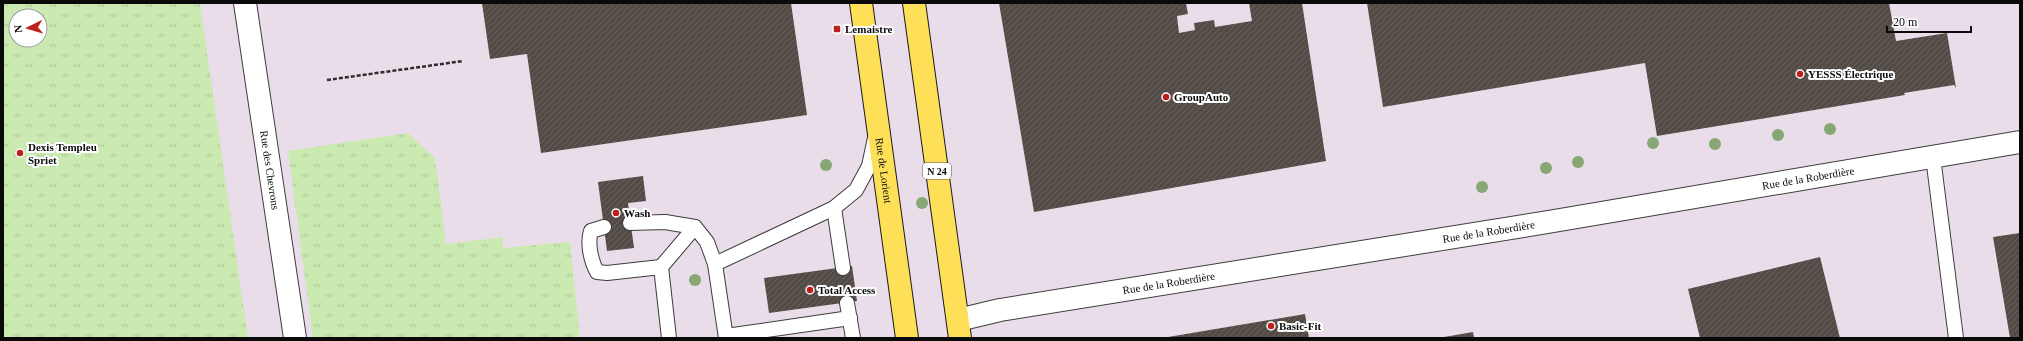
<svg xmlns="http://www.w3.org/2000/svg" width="2023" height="341" font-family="Georgia,serif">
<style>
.industrial{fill:#e9ddea;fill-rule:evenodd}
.grass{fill:url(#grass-tufts);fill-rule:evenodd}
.building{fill:url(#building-hatch)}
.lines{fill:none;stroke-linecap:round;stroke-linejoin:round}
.lane-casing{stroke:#3d3d3d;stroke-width:16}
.street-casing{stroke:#3d3d3d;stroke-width:24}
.primary-casing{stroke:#1b1b1b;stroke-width:24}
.path{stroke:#2c2c2c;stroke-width:2.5;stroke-dasharray:4 2;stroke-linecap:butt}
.lane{stroke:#fff;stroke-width:14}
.street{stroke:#fff;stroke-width:22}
.primary{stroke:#fee058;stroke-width:22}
.tree{fill:#87a876}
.poi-dot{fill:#bd211f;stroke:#fff;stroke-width:1.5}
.labels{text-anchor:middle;stroke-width:4;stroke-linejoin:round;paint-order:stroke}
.shield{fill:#fff;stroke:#545454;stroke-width:1}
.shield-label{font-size:10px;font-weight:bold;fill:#0a0a0a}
.poi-label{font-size:11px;font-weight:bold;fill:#0a0a0a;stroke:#fff;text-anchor:start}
.street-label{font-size:11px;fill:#0a0a0a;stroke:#fff}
</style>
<defs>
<pattern id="grass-tufts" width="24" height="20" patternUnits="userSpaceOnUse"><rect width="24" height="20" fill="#cbeab1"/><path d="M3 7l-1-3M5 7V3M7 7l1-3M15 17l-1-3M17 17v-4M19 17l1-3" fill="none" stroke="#adc797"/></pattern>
<pattern id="building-hatch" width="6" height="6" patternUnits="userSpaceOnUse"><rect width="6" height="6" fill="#534c46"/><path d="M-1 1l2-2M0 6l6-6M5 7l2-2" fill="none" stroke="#67615c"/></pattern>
</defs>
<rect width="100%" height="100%" fill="#fffce7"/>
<path class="industrial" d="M3,3H2020V338H3ZM16,16H40V40H16Z"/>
<g class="grass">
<path d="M3,3H200L248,338H3ZM16,16H40V40H16Z"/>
<polygon points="408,133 435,158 446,244 502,237 503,248 570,242 580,338 313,338 288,151"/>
</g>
<g class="building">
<polygon points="482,3 791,3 807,115 541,153 527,54 490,59"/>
<polygon points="999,3 1186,3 1188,14 1177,16 1179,33 1195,30 1194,23 1214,20 1215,27 1252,21 1249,3 1302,3 1326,161 1034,212"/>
<polygon points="1367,3 1889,3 1896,41 1947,33 1956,88 1954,85 1904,93 1905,95 1657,136 1645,63 1383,107"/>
<polygon points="643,176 646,201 628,203 634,248 607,251 598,182"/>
<polygon points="2020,233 2020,338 2010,338 1993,237"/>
<polygon points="1820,257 1840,338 1700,338 1688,289"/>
<polygon points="852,266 857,301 769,313 764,278"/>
<polygon points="1305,314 1309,338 1168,338 1168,337"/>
<polygon points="1473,332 1474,338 1444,338 1444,337"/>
</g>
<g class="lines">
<defs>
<g id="lane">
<polyline points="1933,157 1956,338"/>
<polyline points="834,208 843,268"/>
<polyline points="630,223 665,222 695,227 707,242 715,264"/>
<path d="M604,227L591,231C587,243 591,261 597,272L607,273L661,267L669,338"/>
<polyline points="661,267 695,227"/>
<polyline points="847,303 853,338"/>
<polyline points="726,336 850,318"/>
<polyline points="726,338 715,264 834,208 856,190 869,166 875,138"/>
</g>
<g id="street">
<path id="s1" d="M245,3L295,338"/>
<path id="s2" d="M958,320L1000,310L1548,222L2020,142"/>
</g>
<g id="primary">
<path id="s3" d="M861,3L907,338"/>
<polyline points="914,3 960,338"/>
</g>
</defs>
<use href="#lane" class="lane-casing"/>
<use href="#street" class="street-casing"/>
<use href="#primary" class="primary-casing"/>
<polyline class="path" points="327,80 463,61"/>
<use href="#lane" class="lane"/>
<use href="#street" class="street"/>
<use href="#primary" class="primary"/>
</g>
<g class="tree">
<circle cx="1830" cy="129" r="6"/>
<circle cx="1778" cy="135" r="6"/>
<circle cx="1653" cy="143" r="6"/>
<circle cx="1715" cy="144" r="6"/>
<circle cx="1578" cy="162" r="6"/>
<circle cx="826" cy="165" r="6"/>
<circle cx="1546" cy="168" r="6"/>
<circle cx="1482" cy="187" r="6"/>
<circle cx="922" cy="203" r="6"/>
<circle cx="695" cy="280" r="6"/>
</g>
<g class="poi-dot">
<rect x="833" y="25" width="8" height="8" rx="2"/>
<circle cx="1800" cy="74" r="4"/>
<circle cx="1166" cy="97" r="4"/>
<circle cx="20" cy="153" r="4"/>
<circle cx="616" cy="213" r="4"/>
<circle cx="810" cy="290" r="4"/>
<circle cx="1271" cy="326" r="4"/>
</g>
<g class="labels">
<rect class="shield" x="923" y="163" width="28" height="16" rx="3"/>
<g class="shield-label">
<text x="937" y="175">N 24</text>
</g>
<g class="poi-label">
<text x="845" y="33">Lemaistre</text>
<text x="1808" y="78">YESSS Électrique</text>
<text x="1174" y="101">GroupAuto</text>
<text x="28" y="151">Dexis Templeu<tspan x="28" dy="13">Spriet</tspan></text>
<text x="624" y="217">Wash</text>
<text x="818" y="294">Total Access</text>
<text x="1279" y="330">Basic-Fit</text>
</g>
<g class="street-label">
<text dy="4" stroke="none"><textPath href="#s1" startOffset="169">Rue des Chevrons</textPath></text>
<text dy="4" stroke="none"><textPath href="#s3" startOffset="169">Rue de Lorient</textPath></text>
<text dy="4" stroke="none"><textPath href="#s2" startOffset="862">Rue de la Roberdière</textPath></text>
<text dy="4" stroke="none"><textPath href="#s2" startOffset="538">Rue de la Roberdière</textPath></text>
<text dy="4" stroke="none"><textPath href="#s2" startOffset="214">Rue de la Roberdière</textPath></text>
</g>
</g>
<rect width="2023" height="341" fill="none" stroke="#0a0a0a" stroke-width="8"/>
<g transform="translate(28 28) rotate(265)"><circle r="19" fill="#ffffff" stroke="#9d9d9d"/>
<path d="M0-3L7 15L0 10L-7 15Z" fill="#bd211f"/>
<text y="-6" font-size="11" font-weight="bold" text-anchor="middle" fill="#0a0a0a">N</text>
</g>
<path d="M1887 26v6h84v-6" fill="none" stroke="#0a0a0a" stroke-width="2"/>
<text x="1893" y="26" font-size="12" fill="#0a0a0a" stroke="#ffffff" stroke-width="3" paint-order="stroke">20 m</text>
</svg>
